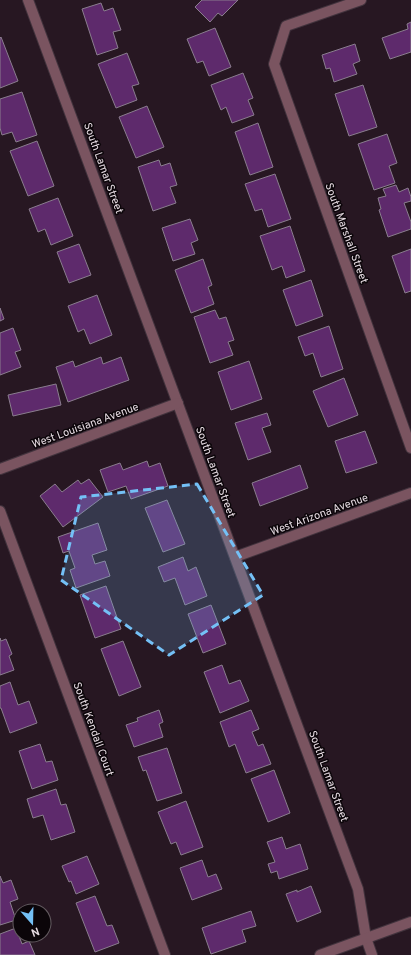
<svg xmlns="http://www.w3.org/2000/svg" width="411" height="955" font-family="Overpass,sans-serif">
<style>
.building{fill:#5e2a6c;stroke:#8a7d8e}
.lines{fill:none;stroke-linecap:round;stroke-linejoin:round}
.minor-casing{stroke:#42333d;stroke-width:12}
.minor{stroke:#7a5460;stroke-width:10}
.marked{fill:#74c0f6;fill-opacity:0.2;stroke:#74c0f6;stroke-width:3;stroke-dasharray:8 5;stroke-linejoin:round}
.labels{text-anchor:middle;stroke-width:3;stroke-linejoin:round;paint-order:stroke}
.street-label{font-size:11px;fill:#e7dce3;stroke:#0b0509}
</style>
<rect width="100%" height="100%" fill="#271722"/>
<g class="building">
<polygon points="202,0 238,0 222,16 218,13 210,22 195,7"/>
<polygon points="101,3 104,11 113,8 121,30 113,32 118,48 97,55 82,9"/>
<polygon points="411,22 411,52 390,59 382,38 408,29 407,24"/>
<polygon points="215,28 231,67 209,76 203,61 197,63 187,39"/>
<polygon points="1,37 18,81 0,88 0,38"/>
<polygon points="355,44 360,61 353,64 357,74 334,82 330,68 326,69 322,55"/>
<polygon points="127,53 139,84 132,86 137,100 116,108 98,64"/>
<polygon points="243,73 253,98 248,100 254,115 232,123 226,107 221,110 211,85"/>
<polygon points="363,85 377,127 349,136 335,94"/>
<polygon points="22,92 37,135 16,142 12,132 2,135 0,128 0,99"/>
<polygon points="147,106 164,147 136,158 119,117"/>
<polygon points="258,123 273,167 250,175 235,132"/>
<polygon points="387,134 397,163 389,166 395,183 374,190 358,144"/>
<polygon points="37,141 54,186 28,196 10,151"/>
<polygon points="159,160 161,166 170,163 177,185 170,187 176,203 153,211 138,167"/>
<polygon points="275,174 291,219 268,227 262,209 255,211 245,184"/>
<polygon points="396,185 399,192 408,188 411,197 411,201 404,203 411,222 411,229 388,237 379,210 381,209 378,198 386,196 383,189"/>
<polygon points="58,198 73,236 51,245 45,229 38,232 29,209"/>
<polygon points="190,219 198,240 191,243 195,254 173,261 162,228"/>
<polygon points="290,226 305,271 286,278 282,266 272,270 260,236"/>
<polygon points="79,244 91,275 69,283 57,252"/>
<polygon points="411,249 411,291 405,293 392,256"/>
<polygon points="203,259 212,285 208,287 214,304 191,313 175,270"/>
<polygon points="311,280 323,316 296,326 283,290"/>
<polygon points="97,295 112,335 90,344 84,329 78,332 68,306"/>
<polygon points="0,308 4,319 0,321"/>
<polygon points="215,310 219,319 226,317 234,340 228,342 233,355 210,363 194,317"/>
<polygon points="329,326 343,369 321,377 313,353 305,356 298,337"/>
<polygon points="13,328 21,350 15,352 21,367 0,375 0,333"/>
<polygon points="101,357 103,364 121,357 129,380 68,402 56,367 73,361 75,367"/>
<polygon points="249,361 262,399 231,410 218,372"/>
<polygon points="344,378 358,415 328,427 313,391"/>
<polygon points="56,384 61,405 13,416 8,395"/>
<polygon points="267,413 271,425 262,428 271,452 248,460 235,423"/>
<polygon points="365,431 377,463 346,473 335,441"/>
<polygon points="147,461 149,467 160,463 168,486 131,499 126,486 108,492 100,470 120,463 123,470"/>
<polygon points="300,465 308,488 260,506 252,483"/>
<polygon points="89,479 103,497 63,527 40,496 55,484 62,492 78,480 81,484"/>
<polygon points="167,500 185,544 163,552 145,508"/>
<polygon points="98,523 107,550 92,555 95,564 105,561 110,576 76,588 70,570 75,568 69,551 63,553 58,537"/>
<polygon points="183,557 188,571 196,567 207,596 185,605 175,578 164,582 158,567"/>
<polygon points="106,586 121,629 95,638 80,595"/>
<polygon points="211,605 226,644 203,653 188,614"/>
<polygon points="0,638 1,641 6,639 12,654 9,656 14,670 0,675"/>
<polygon points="123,641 141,687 119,696 101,649"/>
<polygon points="222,665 229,684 240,680 249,701 220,713 204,672"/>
<polygon points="10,682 18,705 29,701 37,723 10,733 1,708 0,708 0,686"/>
<polygon points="159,710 163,722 159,724 163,737 134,747 126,725 138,721 137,718"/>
<polygon points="251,710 259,729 252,732 258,746 263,744 271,764 246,773 235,744 229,747 220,722"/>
<polygon points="40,744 46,762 52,761 58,780 32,789 19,751"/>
<polygon points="167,748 182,793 157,801 146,770 143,771 138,757"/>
<polygon points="274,770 290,813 268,822 251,779"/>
<polygon points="56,789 61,805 66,804 75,832 51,840 43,815 33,818 27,799"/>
<polygon points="186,801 203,847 181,855 176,842 171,844 158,812"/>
<polygon points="282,837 286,849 300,844 308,869 279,879 277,871 271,873 268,864 275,862 267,842"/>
<polygon points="87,856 99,884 76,894 71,881 69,882 62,866"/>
<polygon points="202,860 208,877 216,874 222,889 192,900 180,868"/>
<polygon points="0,876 3,883 11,880 18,899 10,902 16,920 0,925"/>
<polygon points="311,886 321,912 297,922 286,894 297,890 297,892"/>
<polygon points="95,896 107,926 112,925 119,943 95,952 76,903"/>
<polygon points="251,911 256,926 242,930 246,942 211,954 202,928"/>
<polygon points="16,928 22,944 29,941 35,955 0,955 0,934"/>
</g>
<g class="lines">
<defs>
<g id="minor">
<polyline points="28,0 358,889 366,938 372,955"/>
<polyline points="361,0 286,26 274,64 411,448"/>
<polyline points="0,469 178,403"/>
<polyline points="0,511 165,955"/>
<polyline points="235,557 411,493"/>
<polyline points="320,955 411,922"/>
</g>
</defs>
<use href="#minor" class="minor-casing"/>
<use href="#minor" class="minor"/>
</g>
<path class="marked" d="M197,484L263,595L169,655L61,580L81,497Z"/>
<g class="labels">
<g class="street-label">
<text transform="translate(104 168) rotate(70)" y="4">South Lamar Street</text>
<text transform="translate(347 233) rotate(70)" y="4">South Marshall Street</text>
<text transform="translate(85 425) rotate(-20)" y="4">West Louisiana Avenue</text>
<text transform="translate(216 472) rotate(70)" y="4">South Lamar Street</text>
<text transform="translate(319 514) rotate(-20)" y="4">West Arizona Avenue</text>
<text transform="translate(94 729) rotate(70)" y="4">South Kendall Court</text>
<text transform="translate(329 776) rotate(70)" y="4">South Lamar Street</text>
</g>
</g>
<g transform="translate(32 923) rotate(160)"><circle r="19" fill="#0b0509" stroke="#635b60"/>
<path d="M0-3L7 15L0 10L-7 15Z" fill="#74c0f6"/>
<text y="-6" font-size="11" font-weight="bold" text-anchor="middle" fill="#e7dce3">N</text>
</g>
</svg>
